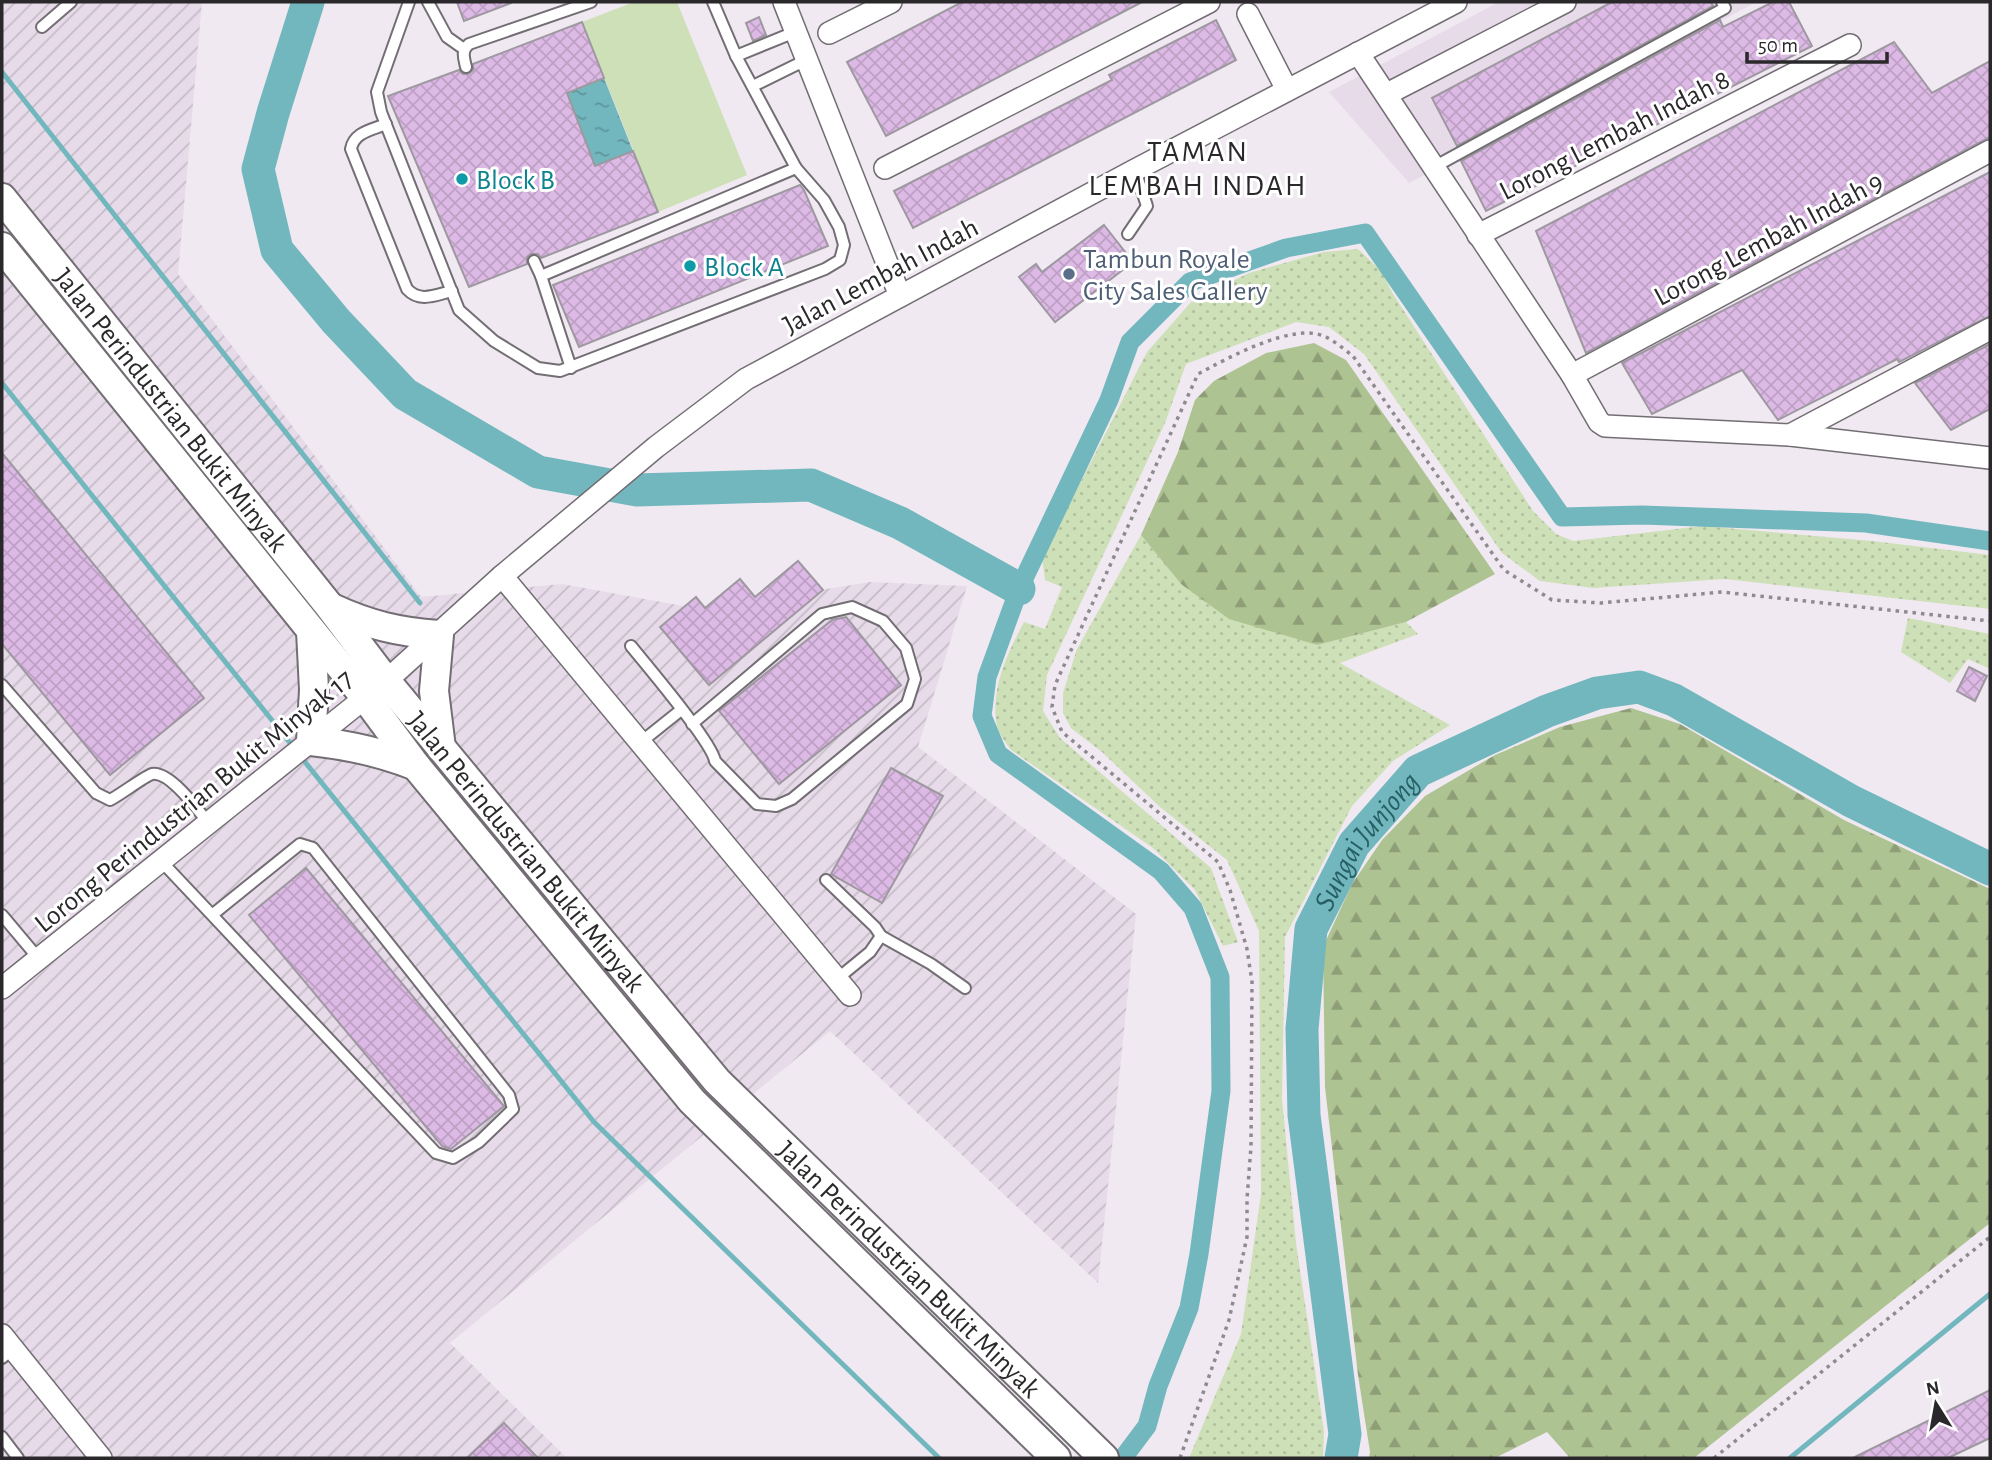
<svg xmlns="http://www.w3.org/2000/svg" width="1992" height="1460" font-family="'Alegreya Sans',sans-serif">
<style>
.built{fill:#e7dbe9}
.industrial{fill:url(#industrial-furrows)}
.grass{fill:url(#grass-dots)}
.forest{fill:url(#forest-firs)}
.park{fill:#cee0b7}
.water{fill:url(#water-ripples)}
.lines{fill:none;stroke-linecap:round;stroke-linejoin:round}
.stream{stroke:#72b7be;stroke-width:5}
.canal{stroke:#72b7be;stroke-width:19}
.river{stroke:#72b7be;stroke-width:33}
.building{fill:url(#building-cross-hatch);stroke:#9e98a0;stroke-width:2}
.service-casing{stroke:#736d74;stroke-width:14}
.minor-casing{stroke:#736d74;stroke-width:24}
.secondary-casing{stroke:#736d74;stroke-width:32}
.path{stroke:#8f8a90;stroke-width:3.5;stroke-dasharray:3.5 5;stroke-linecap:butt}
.service{stroke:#fff;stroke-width:10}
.minor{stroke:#fff;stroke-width:21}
.secondary{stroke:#fff;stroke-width:28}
.culture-dot{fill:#0f9aa8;stroke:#fff;stroke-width:2.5}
.service-dot{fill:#5c6f8a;stroke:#fff;stroke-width:2.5}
.labels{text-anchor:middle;stroke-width:6;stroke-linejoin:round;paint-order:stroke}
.street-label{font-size:28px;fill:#2a282b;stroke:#fff}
.culture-label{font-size:28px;fill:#0d838f;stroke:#fff;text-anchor:start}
.service-label{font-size:28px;fill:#4e5e75;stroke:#fff;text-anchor:start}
.neighbourhood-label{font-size:30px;letter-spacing:2px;fill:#2a282b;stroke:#fff}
.water-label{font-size:30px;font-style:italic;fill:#266065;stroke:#fff}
</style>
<defs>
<pattern id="industrial-furrows" width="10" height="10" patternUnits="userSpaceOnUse" patternTransform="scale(1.75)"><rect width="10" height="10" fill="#e7dbe9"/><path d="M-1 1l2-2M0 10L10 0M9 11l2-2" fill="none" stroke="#c6bcc8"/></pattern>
<pattern id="grass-dots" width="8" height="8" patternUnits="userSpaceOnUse" patternTransform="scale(1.75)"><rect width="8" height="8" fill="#cee0b7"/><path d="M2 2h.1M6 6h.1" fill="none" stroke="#b1c09e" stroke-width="1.8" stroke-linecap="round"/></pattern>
<pattern id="forest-firs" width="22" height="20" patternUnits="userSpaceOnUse" patternTransform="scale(1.75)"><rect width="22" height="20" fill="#aec392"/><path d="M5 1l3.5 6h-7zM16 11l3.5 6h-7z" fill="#8e9e77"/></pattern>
<pattern id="water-ripples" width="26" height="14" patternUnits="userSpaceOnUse" patternTransform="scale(1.75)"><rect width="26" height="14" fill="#72b7be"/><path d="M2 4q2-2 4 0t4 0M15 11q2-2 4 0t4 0" fill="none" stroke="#5e959b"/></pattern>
<pattern id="building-cross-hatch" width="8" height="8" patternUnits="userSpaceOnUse" patternTransform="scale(1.75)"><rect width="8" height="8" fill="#ddbae5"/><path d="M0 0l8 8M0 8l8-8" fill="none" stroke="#bea0c5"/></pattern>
</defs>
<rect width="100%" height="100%" fill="#f0e9f1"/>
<polygon class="built" points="1499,2 1757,2 1409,183 1329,92"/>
<polygon class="industrial" points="2,2 202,2 178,274 421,597 562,584 700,609 870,582 967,586 918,747 1136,914 1098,1283 830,1031 450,1343 567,1458 2,1458"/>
<g class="grass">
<path d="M1358,249L1381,271L1393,294L1533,511L1556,534L1573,541L1703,526L1872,541L1990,555V609L1725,579L1593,588L1540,581L1502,553L1364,354L1329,327L1296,322L1186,364L1165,423L1047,675L1043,711L1060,738L1211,868L1238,942L1223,946L1195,890L1153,848L1011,750C1006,743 999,734 997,726C990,689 1007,654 1024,622L1045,629L1062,587L1045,580L1042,558L1147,352L1192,301L1249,273L1324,252Z"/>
<polygon points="1141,535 1181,584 1316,645 1406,622 1418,634 1340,663 1450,725 1393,761 1352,806 1285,937 1282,1099 1296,1243 1324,1431 1323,1458 1189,1458 1241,1334 1261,1194 1259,931 1227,860 1160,807 1102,752 1071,728 1063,713 1063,693 1077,649"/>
<polygon points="1908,618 1990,634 1990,669 1968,659 1950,683 1901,652"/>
</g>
<g class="forest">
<polygon points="1314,343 1346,360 1495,574 1406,622 1317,645 1229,619 1181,584 1141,535 1178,452 1195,400 1214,381 1266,353"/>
<polygon points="1631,708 1680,724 1844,820 1990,889 1990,1223 1694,1458 1570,1458 1547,1432 1495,1458 1369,1458 1370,1452 1358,1375 1325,1087 1323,947 1352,884 1382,840 1425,796 1495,755 1560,727"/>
</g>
<polygon class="park" points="634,2 677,2 747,175 658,212 582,22"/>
<polygon class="water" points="604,78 633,151 595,166 567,93"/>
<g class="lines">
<g class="stream">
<polyline points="2,72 420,603"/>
<polyline points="2,383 295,749"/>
<polyline points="301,757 594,1122 939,1458"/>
<polyline points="1790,1458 1990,1294"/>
</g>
<polyline class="canal" points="1123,1458 1147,1426 1158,1386 1189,1308 1199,1254 1221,1091 1220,977 1193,908 1161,871 998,754 982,716 987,677 1019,589 1109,400 1130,342 1190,282 1286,248 1365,233 1562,517 1642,515 1866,523 1990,541"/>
<g class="river">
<polyline points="308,2 273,113 258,169 277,250 336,321 405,394 538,472 637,490 811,485 900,523 1019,589"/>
<path id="s1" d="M1341,1458L1345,1434L1304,1115L1302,1029L1311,929L1354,844L1418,771L1547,711L1597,693L1639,687L1674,700L1851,801L1990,869"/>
</g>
</g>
<g class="building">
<polygon points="457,2 511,2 511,3 464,21"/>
<polygon points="962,2 1142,2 886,136 847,62"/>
<polygon points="1612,2 1711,2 1713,6 1457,146 1432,98"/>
<polygon points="1773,2 1789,2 1812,46 1486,211 1461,161 1720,20 1723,27"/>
<polygon points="759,17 766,35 753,41 746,23"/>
<polygon points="1216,20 1236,60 913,228 894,191 1112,80 1109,75"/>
<polygon points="582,22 604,78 567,93 595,166 633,151 658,212 541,258 538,254 531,254 527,257 527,264 469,287 388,96 459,70 463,74 468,74 473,70 473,64"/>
<polygon points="1894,42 1932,93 1990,61 1990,137 1586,353 1536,231"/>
<polygon points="1990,172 1990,316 1899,362 1897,359 1778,420 1742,370 1652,414 1622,363"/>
<polygon points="800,185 804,190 828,246 579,347 553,285"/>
<polygon points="1104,225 1133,262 1055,322 1019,277 1036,264 1042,272"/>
<polygon points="1990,344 1990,409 1951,430 1915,383"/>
<polygon points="2,453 204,698 110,775 2,644"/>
<polygon points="798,561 823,590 709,685 660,627 696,597 705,608 740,579 755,597"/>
<polygon points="846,617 901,685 779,784 719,711 832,620"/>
<polygon points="1969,667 1987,676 1975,701 1957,691"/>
<polygon points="891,768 943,796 882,903 831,874"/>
<polygon points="306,868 504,1106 451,1149 442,1146 249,915"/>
<polygon points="1990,1390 1990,1438 1948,1458 1853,1458"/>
<polygon points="504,1423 538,1458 467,1458"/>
</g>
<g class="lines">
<defs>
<g id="service">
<polyline points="409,2 377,92 381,112 459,310 494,341 538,368 560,371 825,269 840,260 844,245 839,227 824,200 796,168 736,56 713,2"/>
<polyline points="428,2 447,37 464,49"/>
<polyline points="42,27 71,2"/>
<polyline points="736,56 795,32"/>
<path d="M466,67C464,58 461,51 469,44L591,2"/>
<polyline points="753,86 806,60"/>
<path d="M386,124C372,130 354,132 351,149L407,289C420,303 435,295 452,291"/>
<polyline points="1434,167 1725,8 1722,2"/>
<polyline points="1128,234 1147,206 1135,170"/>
<polyline points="534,261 541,276 796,168"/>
<polyline points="541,276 571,368"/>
<path d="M631,646C648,667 712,742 715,761L757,804L776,806L792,799L907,704L915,679L906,648L883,621L852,607L822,614L692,724"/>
<path d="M2,685L96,793L110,800C120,795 145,776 152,774C170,771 199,811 209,824"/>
<polyline points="641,742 681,710"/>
<polyline points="162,862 212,915 436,1153 453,1158 479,1142 513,1109 509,1095 313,848 300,844 212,915"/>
<polyline points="826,880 875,927 881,936 870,952 837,979"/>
<polyline points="2,915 39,959"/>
<polyline points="881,936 931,964 965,988"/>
<polyline points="2,1358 13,1349"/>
<polyline points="2,1437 18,1458"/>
</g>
<g id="minor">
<polyline points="784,2 900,296"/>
<polyline points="1248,14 1287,90"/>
<polyline points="829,33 891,2"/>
<polyline points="1358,53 1572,375 1599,422 1605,426 1790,435 1990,458"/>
<polyline points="1387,94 1565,2"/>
<polyline points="885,168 1209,2"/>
<polyline points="1478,235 1850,45"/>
<polyline points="1572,375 1990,151"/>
<polyline points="1790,435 1990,329"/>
<polyline points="502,576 850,995"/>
<polyline points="2,988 386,681 502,576 656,447 746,379 1135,170 1456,2"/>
<polyline points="2,1335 101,1458"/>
</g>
<g id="secondary">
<path id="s2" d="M2,198L330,607L386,681L717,1081L1104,1458"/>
<polyline points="2,247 365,697 416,766 692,1101 1056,1458"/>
<path d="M332,608C369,625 398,632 439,635L434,691L441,748"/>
<path d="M311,631L314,690L311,741C349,745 381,752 416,766"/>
</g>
</defs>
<use href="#service" class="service-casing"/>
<use href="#minor" class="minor-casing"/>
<use href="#secondary" class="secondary-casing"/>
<g class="path">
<path d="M1180,1458L1229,1320L1247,1237V1199L1251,1146L1252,982L1247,949L1230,890L1218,862L1062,732L1052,707L1055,685L1198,374C1228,358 1294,321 1326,337C1336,342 1345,350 1353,356L1504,570L1552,600L1601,603L1722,592L1990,621"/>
<polyline points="1714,1458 1990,1237"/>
</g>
<use href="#service" class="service"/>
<use href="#minor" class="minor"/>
<use href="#secondary" class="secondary"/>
</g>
<g class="culture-dot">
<circle cx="462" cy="179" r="7"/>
<circle cx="690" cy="266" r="7"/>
</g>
<circle class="service-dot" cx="1069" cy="274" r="7"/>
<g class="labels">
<g class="street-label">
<text transform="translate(1614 134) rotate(-27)" y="10">Lorong Lembah Indah 8</text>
<text transform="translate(1768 238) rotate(-28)" y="10">Lorong Lembah Indah 9</text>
<text transform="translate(880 275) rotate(-28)" y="10">Jalan Lembah Indah</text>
<text dy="10" stroke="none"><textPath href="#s2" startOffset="271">Jalan Perindustrian Bukit Minyak</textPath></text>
<text transform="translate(193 800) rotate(-39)" y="10">Lorong Perindustrian Bukit Minyak 17</text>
<text dy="10" stroke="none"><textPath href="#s2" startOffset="838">Jalan Perindustrian Bukit Minyak</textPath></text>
<text dy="10" stroke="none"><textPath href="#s2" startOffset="1405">Jalan Perindustrian Bukit Minyak</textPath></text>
</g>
<g class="culture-label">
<text x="476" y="189">Block B</text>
<text x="704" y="276">Block A</text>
</g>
<g class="service-label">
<text x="1083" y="268">Tambun Royale<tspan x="1083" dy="32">City Sales Gallery</tspan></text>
</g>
<g class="neighbourhood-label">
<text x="1198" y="161">TAMAN<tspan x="1198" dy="34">LEMBAH INDAH</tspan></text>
</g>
<g class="water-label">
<text dy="10" stroke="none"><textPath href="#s1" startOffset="637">Sungai Junjong</textPath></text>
</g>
</g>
<rect width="1992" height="1460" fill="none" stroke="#2a282b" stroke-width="7"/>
<g transform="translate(1936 1404) rotate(349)" stroke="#ffffff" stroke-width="5" paint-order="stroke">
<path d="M0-5L12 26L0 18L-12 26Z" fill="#2a282b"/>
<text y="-10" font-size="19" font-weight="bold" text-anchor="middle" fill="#2a282b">N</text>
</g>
<path d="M1747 52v10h140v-10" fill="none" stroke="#2a282b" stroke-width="3.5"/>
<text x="1758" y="52" font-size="21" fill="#2a282b" stroke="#ffffff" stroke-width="5" paint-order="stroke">50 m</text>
</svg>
